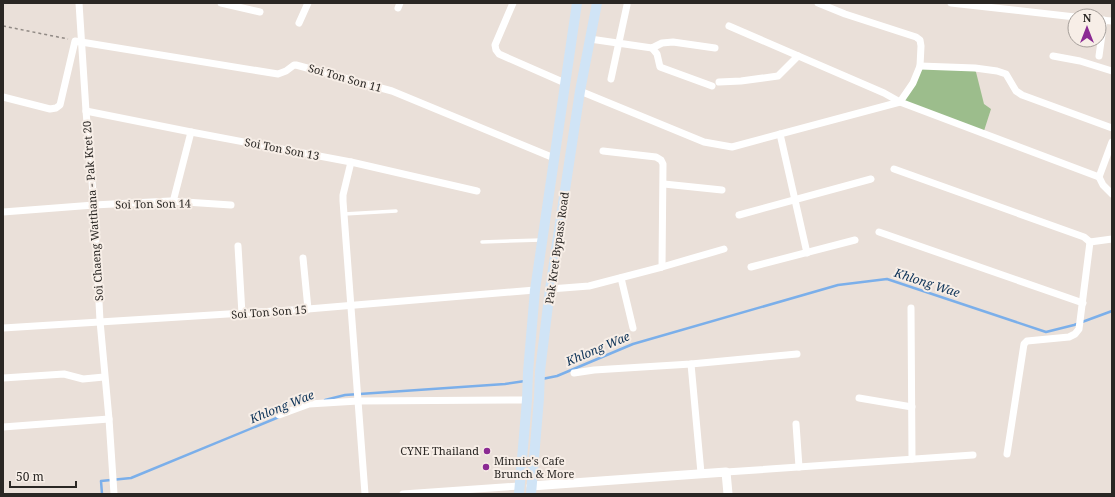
<svg xmlns="http://www.w3.org/2000/svg" width="1115" height="497" font-family="'Noto Serif',serif">
<style>
.green{fill:#9cbd8c}
.lines{fill:none;stroke-linecap:round;stroke-linejoin:round}
.stream{stroke:#7bafea;stroke-width:2.5}
.path{stroke:#918a85;stroke-width:1.5;stroke-dasharray:3 3;stroke-linecap:butt}
.service{stroke:#fff;stroke-width:3.5}
.minor{stroke:#fff;stroke-width:7}
.tertiary{stroke:#fff;stroke-width:9}
.secondary{stroke:#d0e4f6;stroke-width:10}
.poi-dot{fill:#8b2a93;stroke:#f7eee7;stroke-width:1.5}
.labels{text-anchor:middle;stroke-width:4;stroke-linejoin:round;paint-order:stroke}
.street-label{font-size:11px;fill:#2a2724;stroke:#f7eee7}
.poi-label{font-size:11px;fill:#2a2724;stroke:#f7eee7;text-anchor:end}
.water-label{font-size:12px;font-style:italic;fill:#0c3257;stroke:#f7eee7}
</style>
<rect width="100%" height="100%" fill="#eae0d9"/>
<polygon class="green" points="920,66 975,68 984,104 991,109 983,134 900,102"/>
<g class="lines">
<g class="stream">
<polyline points="542,379 557,376 633,344 838,285 887,279 1046,332 1074,325 1112,311"/>
<polyline points="325,400 345,395 505,384 525,381"/>
<polyline points="102,494 101,481 131,478 279,417"/>
</g>
<polyline class="path" points="3,26 68,39"/>
<g class="service">
<polyline points="344,214 396,211"/>
<polyline points="482,242 541,240"/>
</g>
<g class="minor">
<polyline points="79,3 86,111 94,205 100,321 109,419 114,494"/>
<polyline points="221,3 260,12"/>
<polyline points="513,3 495,45 496,50 499,54 565,83"/>
<polyline points="951,3 1075,17"/>
<polyline points="398,8 400,3"/>
<polyline points="1099,20 1112,21"/>
<polyline points="299,23 308,3"/>
<polyline points="729,26 884,93 900,102 1099,177 1103,185 1112,194"/>
<polyline points="590,39 652,48 662,43 673,42 715,48"/>
<polyline points="652,48 657,54 660,67 712,86"/>
<polyline points="1053,56 1080,61 1112,71"/>
<polyline points="1099,56 1104,20"/>
<polyline points="920,66 975,68 997,71 1006,74 1016,91 1022,95 1112,128"/>
<polyline points="611,79 627,5"/>
<polyline points="719,82 741,81 778,76 798,56"/>
<polyline points="580,91 704,142 732,147 900,102 913,83 920,66 921,46 920,40 916,37 845,14 818,3"/>
<polyline points="3,97 50,109 56,108 60,105 75,41 278,74 286,71 294,65 296,65 392,91 554,158"/>
<polyline points="86,111 191,132 351,162 477,191"/>
<polyline points="780,134 807,253"/>
<polyline points="351,162 343,195 343,201 365,494"/>
<polyline points="894,169 1084,237 1090,242 1112,239"/>
<polyline points="1099,177 1112,142"/>
<polyline points="664,184 722,190"/>
<polyline points="173,202 191,132"/>
<polyline points="3,212 94,205 170,201 231,205"/>
<polyline points="739,215 871,179"/>
<polyline points="879,232 1083,303"/>
<polyline points="238,246 242,314"/>
<polyline points="303,258 308,309"/>
<polyline points="662,267 724,249"/>
<polyline points="751,267 855,240"/>
<polyline points="621,278 633,328"/>
<polyline points="550,289 589,286 662,267 663,164 661,160 656,157 603,151"/>
<polyline points="911,308 912,459"/>
<polyline points="3,328 308,309 535,290"/>
<polyline points="691,364 701,473"/>
<polyline points="574,373 594,370 691,364 797,354"/>
<polyline points="3,378 64,374 83,379 104,377"/>
<polyline points="859,398 912,407"/>
<polyline points="279,415 309,404 358,401 527,400"/>
<polyline points="796,424 799,467"/>
<polyline points="3,427 109,419"/>
<polyline points="1007,454 1024,344 1027,341 1069,337 1075,334 1079,329 1090,242"/>
<polyline points="726,472 973,455"/>
<polyline points="403,494 519,486"/>
</g>
<polyline class="tertiary" points="531,486 726,472 728,494"/>
<g class="secondary">
<polyline points="519,494 527,400 528,372 535,290 577,3"/>
<polyline points="531,494 539,398 540,371 550,289 580,91 597,3"/>
</g>
</g>
<g class="poi-dot">
<circle cx="487" cy="451" r="4"/>
<circle cx="486" cy="467" r="4"/>
</g>
<g class="labels">
<g class="street-label">
<text transform="translate(345 78) rotate(16)" y="4">Soi Ton Son 11</text>
<text transform="translate(282 149) rotate(11)" y="4">Soi Ton Son 13</text>
<text transform="translate(153 204) rotate(-1)" y="4">Soi Ton Son 14</text>
<text transform="translate(93 211) rotate(-94)" y="4">Soi Chaeng Watthana - Pak Kret 20</text>
<text transform="translate(557 248) rotate(-82)" y="4">Pak Kret Bypass Road</text>
<text transform="translate(269 312) rotate(-4)" y="4">Soi Ton Son 15</text>
</g>
<g class="poi-label">
<text x="479" y="455">CYNE Thailand</text>
<text x="494" y="465" text-anchor="start">Minnie's Cafe<tspan x="494" dy="13">Brunch &amp; More</tspan></text>
</g>
<g class="water-label">
<text transform="translate(927 283) rotate(18)" y="4">Khlong Wae</text>
<text transform="translate(598 349) rotate(-23)" y="4">Khlong Wae</text>
<text transform="translate(282 407) rotate(-22)" y="4">Khlong Wae</text>
</g>
</g>
<rect width="1115" height="497" fill="none" stroke="#2a2724" stroke-width="8"/>
<g transform="translate(1087 28)"><circle r="19" fill="#f7eee7" stroke="#a59e99"/>
<path d="M0-3L7 15L0 10L-7 15Z" fill="#8b2a93"/>
<text y="-6" font-size="11" font-weight="bold" text-anchor="middle" fill="#2a2724">N</text>
</g>
<path d="M10 481v6h66v-6" fill="none" stroke="#2a2724" stroke-width="2"/>
<text x="16" y="481" font-size="12" fill="#2a2724" stroke="#f7eee7" stroke-width="3" paint-order="stroke">50 m</text>
</svg>
